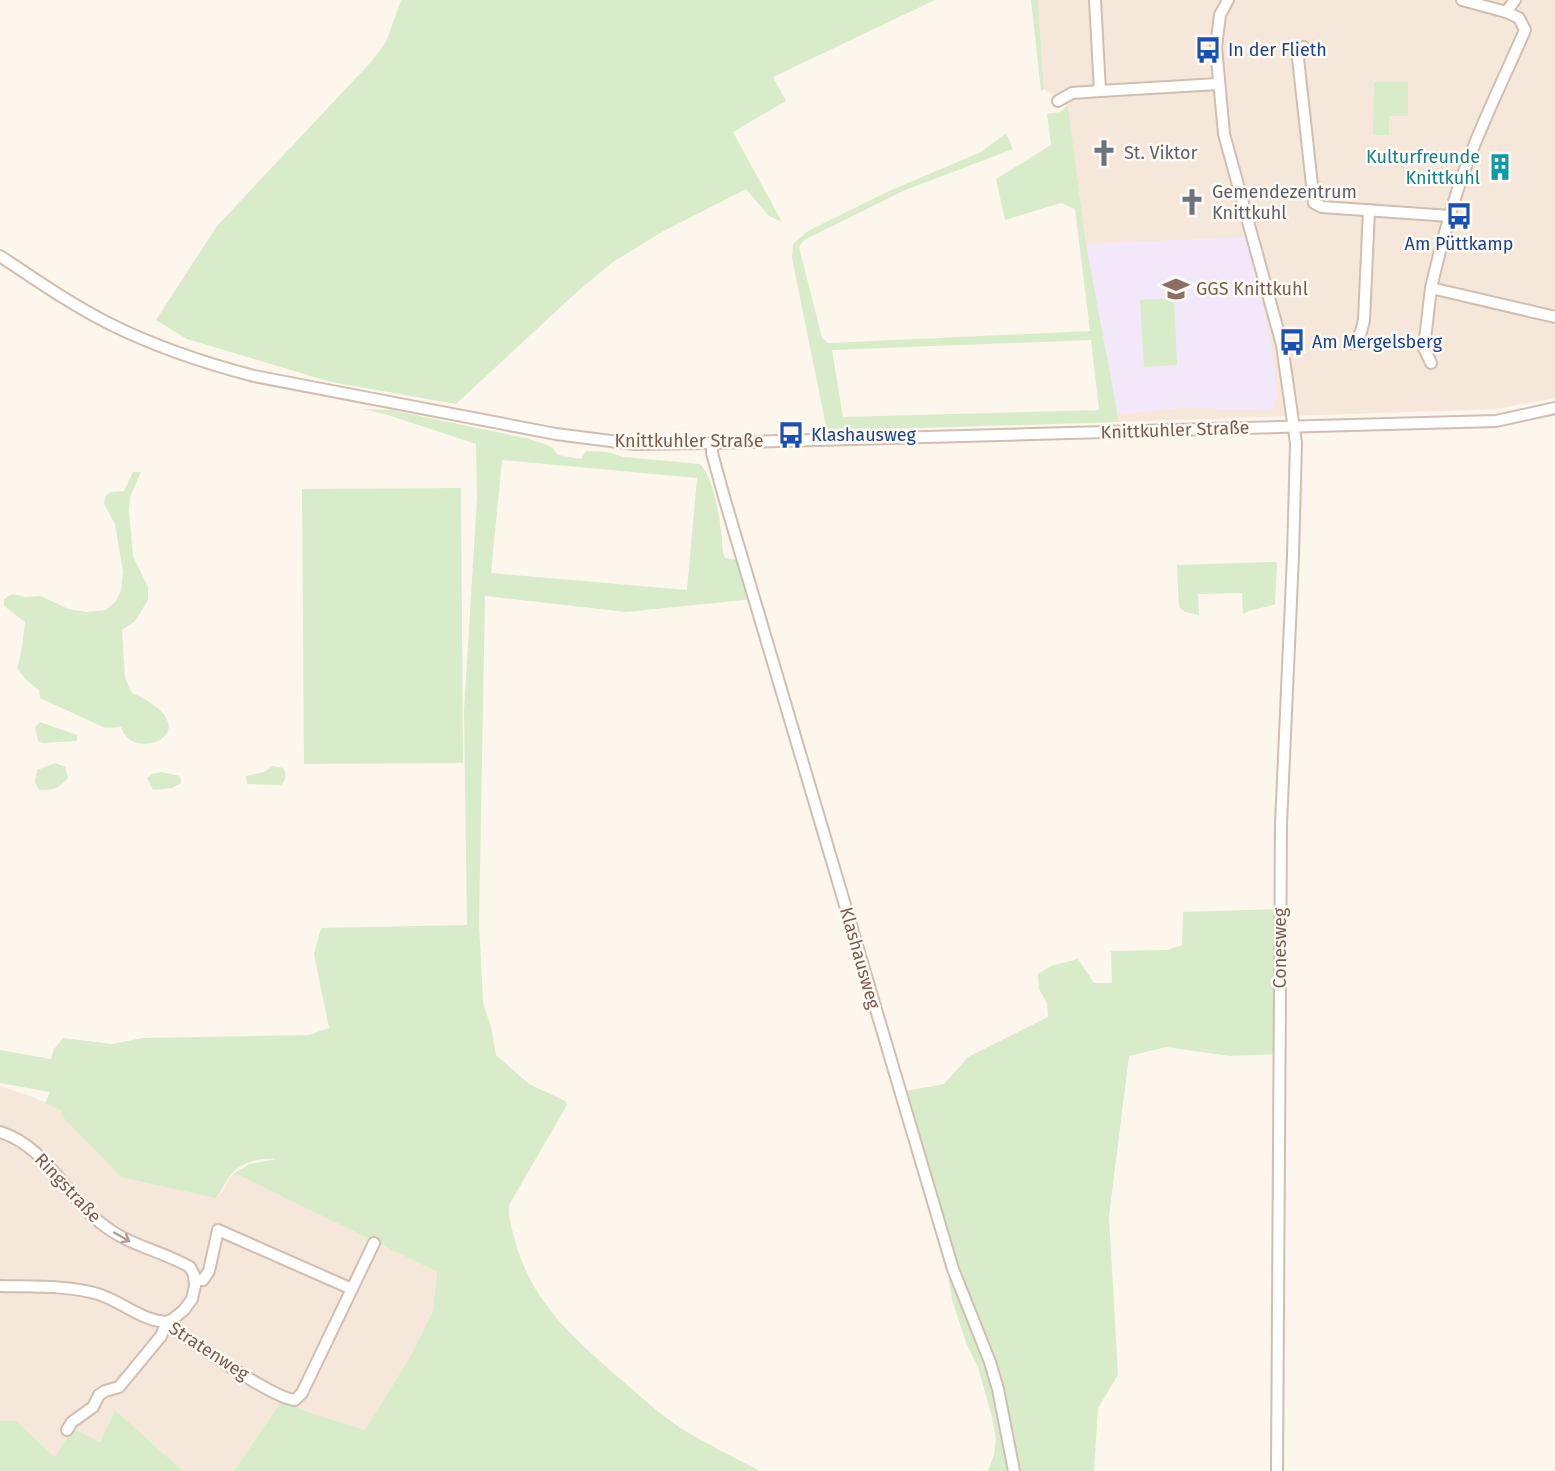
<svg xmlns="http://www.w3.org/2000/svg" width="1555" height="1471" font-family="'Fira Sans',sans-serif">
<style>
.residential{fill:#f5e8da}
.education{fill:#f3e8fa}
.green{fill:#d8ecc9;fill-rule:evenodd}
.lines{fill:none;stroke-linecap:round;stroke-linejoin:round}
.minor-casing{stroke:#d1beb0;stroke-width:14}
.minor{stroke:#fff;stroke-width:10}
.oneway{stroke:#af9d94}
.labels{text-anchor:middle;stroke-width:5;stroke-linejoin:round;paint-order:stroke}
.transit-label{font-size:18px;fill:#164399;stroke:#fffaf3;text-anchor:start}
.worship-label{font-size:18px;fill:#5b616d;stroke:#fffaf3;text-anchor:start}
.culture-label{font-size:18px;fill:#0d838f;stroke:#fffaf3;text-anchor:end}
.education-label{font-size:18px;fill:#785e54;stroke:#fffaf3;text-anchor:start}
.street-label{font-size:18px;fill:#7a5c4d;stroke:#fffaf3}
</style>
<rect width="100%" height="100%" fill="#fdf6ec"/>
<g class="residential">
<polygon points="1038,0 1555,0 1555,398 1497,409 1119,422 1086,244 1068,106 1044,89"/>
<polygon points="0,1086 33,1097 62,1110 216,1198 222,1192 230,1177 234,1173 437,1272 433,1310 410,1357 365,1430 308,1412 282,1400 234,1471 183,1471 115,1410 100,1442 55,1457 16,1421 0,1421"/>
</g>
<polygon class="education" points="1247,237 1269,333 1275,371 1277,398 1272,410 1185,408 1117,414 1086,244"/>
<g class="green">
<polygon points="401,0 935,0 773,77 786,101 733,132 782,222 769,216 746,189 660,233 613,262 579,290 456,404 331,382 187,339 156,320 217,226 370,63 386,42"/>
<polygon points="1031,0 1038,0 1044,89 1041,91"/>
<polygon points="1374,82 1408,82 1408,116 1389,116 1389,135 1373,135"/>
<path d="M1068,105L1086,244L1119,422L827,431L792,258L793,244L808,231L889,191L981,152L1006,133L1013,149L903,191L804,240L799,247L822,338L829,343L1090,331L1075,209L1061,203L1005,220L996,179L1051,145L1047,114L1060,112ZM1091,340L1099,410L843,417L832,350Z"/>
<polygon points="1174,298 1177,365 1144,367 1140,300"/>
<path d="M364,409L391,410L530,439L552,447L558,455L581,459L586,451L607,452L624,457L700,464C713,478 719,512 721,531C723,540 721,549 725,558L741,560L754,599L626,612L485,596L479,923L483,1002L492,1031L496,1055L529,1084L565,1101L567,1105L509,1205C508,1216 511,1226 514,1237C531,1304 576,1340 626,1384C645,1400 665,1419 687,1432C711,1446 736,1458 760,1471H234L282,1400L308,1412L365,1430L410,1357L433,1310L437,1272L234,1173L250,1164L276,1159C259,1158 239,1162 228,1178C224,1185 221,1192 216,1198L121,1177L61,1115V1110L45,1103L50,1092L0,1083V1050L51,1059L54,1049L63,1038L112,1044L143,1038L309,1035L329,1028L314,954L321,928L467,925L464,710L477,498L476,444L388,415ZM502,460L697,478L687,590L491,573Z"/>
<path d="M133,472H141L130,497L129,511L133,556L148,587V600L135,621L122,630L125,678L132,693C215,730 133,766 121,727L105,728L40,698L39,690L26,680L17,668C21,660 24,632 25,622L4,606V599L13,594L25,597L41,596L68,609L87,612L106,610L115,602L121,591L123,572L115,524L104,504L106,495L111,492L124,491Z"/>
<polygon points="461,488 463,763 304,764 302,489"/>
<path d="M1276,562L1277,565L1275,604C1263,609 1254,607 1243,614L1242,593L1198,594L1199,615L1185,612L1179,607L1177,565Z"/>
<polygon points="40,722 77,735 77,741 43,743 38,741 35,727"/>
<path d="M55,763L65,767L68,778C59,788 53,791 39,790L35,782L37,770Z"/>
<path d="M273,766L283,768C287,775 287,779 281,785L247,784L246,776L264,772Z"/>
<polygon points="162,772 180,776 181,783 172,788 153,790 147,778 152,774"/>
<polygon points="1276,909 1275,1054 1230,1056 1166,1047 1129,1056 1109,1216 1118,1375 1098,1408 1094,1471 1014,1471 999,1389 953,1268 901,1092 944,1084 968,1057 1048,1017 1047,1003 1039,989 1038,974 1051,966 1078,959 1094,983 1112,983 1111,951 1167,950 1182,945 1183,912"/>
<polygon points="946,1263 989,1362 1012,1471 988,1471 994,1455 996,1439 992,1417 978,1367 967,1345 952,1300"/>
<polygon points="115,1410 183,1471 0,1471 0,1421 16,1421 55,1457 73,1429 100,1442"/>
</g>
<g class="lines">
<defs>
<g id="minor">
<polyline points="1095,0 1100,91 1218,84"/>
<polyline points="1228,0 1220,15 1216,47 1224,134 1282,345 1296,443 1293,556 1281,824 1277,1471"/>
<polyline points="1506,12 1515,0"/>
<polyline points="1304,47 1298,58 1314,203 1322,207 1450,216"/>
<polyline points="1058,101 1072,93 1100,91"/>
<path d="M0,256C36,280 72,305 110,324C156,347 204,363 254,376L556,434L634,444L712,443L1496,421L1555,408"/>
<path d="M1431,288C1441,245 1452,202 1468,161C1485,116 1506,74 1525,30L1519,18L1506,12L1462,0"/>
<polyline points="1354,344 1361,332 1364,320 1369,210"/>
<polyline points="1431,363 1424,348 1431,288 1555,317"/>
<polyline points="712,443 712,453 724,497 953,1269 990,1362 998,1389 1014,1471"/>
<path d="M0,1132C47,1146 68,1200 106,1227C131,1246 162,1251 190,1267L194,1275L195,1286L192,1299L184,1310L173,1319L167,1322L161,1336L119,1387L105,1391L99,1395L93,1407L72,1422L67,1430"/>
<polyline points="195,1280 203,1280 209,1271 218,1230 352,1289"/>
<path d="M0,1286C32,1287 67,1285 98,1294C121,1301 142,1321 167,1322L174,1329C198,1345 272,1398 295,1400L302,1393L374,1243"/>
</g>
</defs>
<use href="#minor" class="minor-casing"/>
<use href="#minor" class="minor"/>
</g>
<defs><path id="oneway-shaft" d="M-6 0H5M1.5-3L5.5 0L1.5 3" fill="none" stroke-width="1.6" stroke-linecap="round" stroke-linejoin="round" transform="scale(1.5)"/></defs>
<use class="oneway" href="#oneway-shaft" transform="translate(122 1237) rotate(30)"/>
<defs>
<symbol id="bus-bare" viewBox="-9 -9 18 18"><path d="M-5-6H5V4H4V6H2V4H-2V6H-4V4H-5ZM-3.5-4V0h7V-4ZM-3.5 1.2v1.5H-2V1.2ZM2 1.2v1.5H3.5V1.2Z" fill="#1a4fb4" stroke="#fffaf3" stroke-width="2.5" paint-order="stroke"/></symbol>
<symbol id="church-bare" viewBox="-9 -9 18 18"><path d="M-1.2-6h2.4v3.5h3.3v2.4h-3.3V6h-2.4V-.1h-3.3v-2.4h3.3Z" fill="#6b7280" stroke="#fffaf3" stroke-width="2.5" paint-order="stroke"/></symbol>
<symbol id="building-bare" viewBox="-9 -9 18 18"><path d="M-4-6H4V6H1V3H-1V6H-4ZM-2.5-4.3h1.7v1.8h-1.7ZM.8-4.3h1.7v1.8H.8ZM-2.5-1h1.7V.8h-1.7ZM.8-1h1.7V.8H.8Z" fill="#0f9aa8" stroke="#fffaf3" stroke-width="2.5" paint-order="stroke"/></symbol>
<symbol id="school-bare" viewBox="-9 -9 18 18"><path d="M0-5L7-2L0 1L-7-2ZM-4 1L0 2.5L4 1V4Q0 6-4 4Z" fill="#8d6e63" stroke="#fffaf3" stroke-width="2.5" paint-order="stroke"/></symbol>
</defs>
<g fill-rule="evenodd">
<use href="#bus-bare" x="1189" y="31" width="38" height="38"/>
<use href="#church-bare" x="1085" y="134" width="38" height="38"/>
<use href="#building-bare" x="1481" y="148" width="38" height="38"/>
<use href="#church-bare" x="1173" y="183" width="38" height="38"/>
<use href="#bus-bare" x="1440" y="197" width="38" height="38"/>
<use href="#school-bare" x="1157" y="270" width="38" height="38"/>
<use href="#bus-bare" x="1273" y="323" width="38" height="38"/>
<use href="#bus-bare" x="772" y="416" width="38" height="38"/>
</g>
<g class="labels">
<g class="transit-label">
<text x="1228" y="56">In der Flieth</text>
<text x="1459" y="250" text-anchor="middle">Am Püttkamp</text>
<text x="1312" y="348">Am Mergelsberg</text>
<text x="811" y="441">Klashausweg</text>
</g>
<g class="worship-label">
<text x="1124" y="159">St. Viktor</text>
<text x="1212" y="198">Gemendezentrum<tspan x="1212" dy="21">Knittkuhl</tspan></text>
</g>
<g class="culture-label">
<text x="1480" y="163">Kulturfreunde<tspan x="1480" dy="21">Knittkuhl</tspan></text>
</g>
<g class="education-label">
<text x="1196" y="295">GGS Knittkuhl</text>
</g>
<g class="street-label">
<text transform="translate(1175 430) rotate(-2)" y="6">Knittkuhler Straße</text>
<text x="689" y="447">Knittkuhler Straße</text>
<text transform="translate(1280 948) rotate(-90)" y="6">Conesweg</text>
<text transform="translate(860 958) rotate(74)" y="6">Klashausweg</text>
<text transform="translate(68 1188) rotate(47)" y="6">Ringstraße</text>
<text transform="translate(209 1351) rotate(33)" y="6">Stratenweg</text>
</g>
</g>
</svg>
